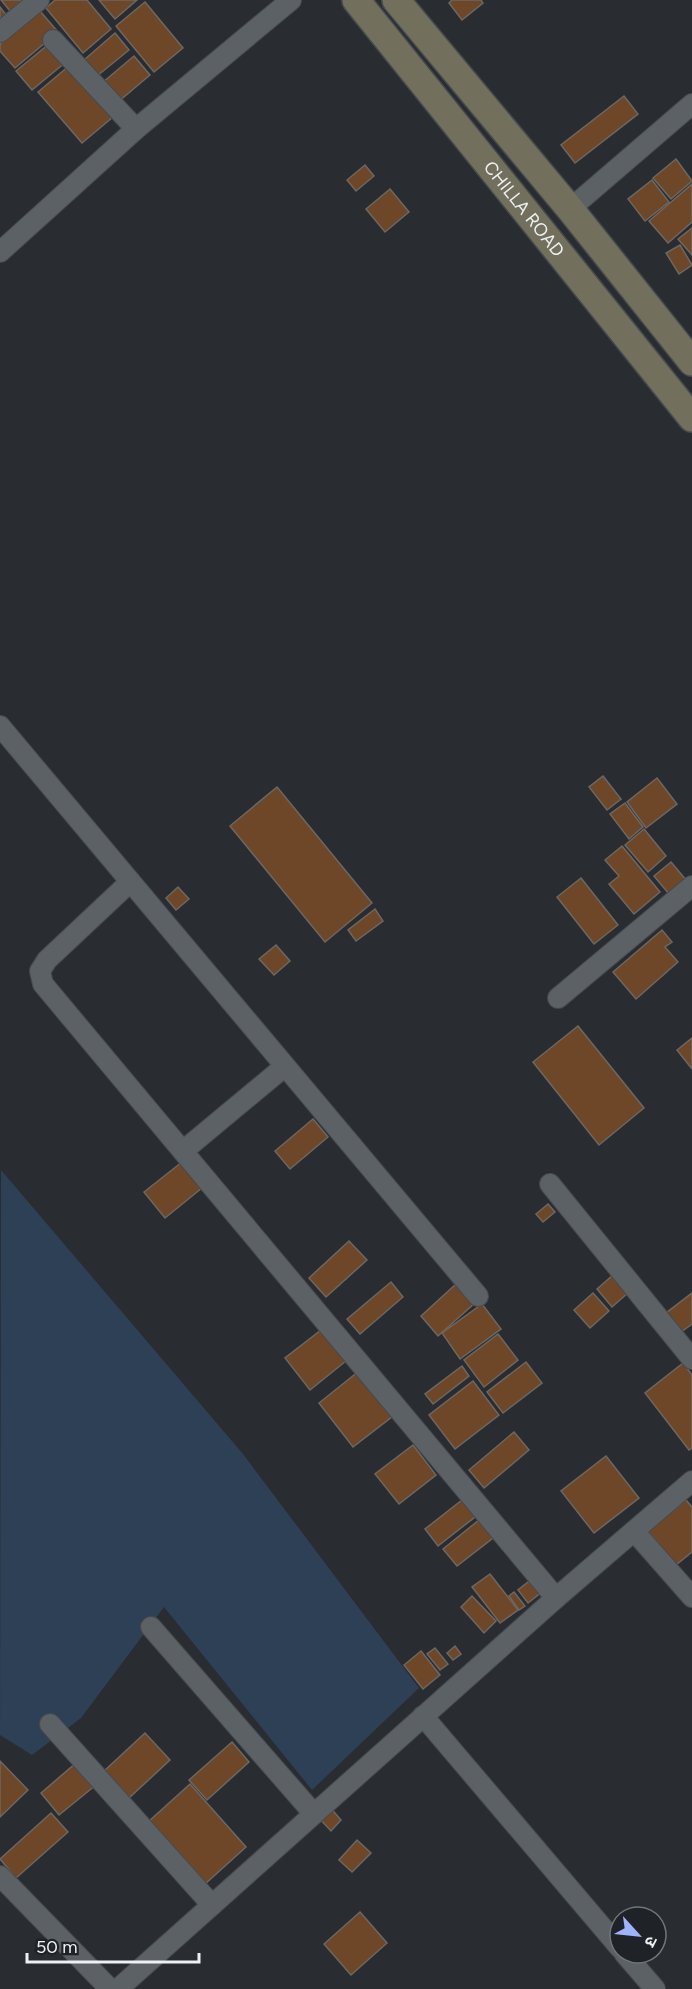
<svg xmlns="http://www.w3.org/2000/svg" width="692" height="1989" font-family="Figtree,'Noto Sans Devanagari',sans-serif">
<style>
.green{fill:#2e4055}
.building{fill:#6e4728;stroke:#6d6762;stroke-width:1.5}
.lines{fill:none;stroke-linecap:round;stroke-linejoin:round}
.street-casing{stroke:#464a4e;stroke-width:22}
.secondary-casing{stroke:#464a4e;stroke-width:30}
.street{stroke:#5c6166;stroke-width:20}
.secondary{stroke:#726f5c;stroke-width:27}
.labels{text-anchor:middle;stroke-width:6;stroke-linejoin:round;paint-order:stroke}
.street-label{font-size:18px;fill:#eef0f4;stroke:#1f2327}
</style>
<rect width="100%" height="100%" fill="#292c31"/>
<polygon class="green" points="1,1170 243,1454 419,1688 312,1790 164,1607 81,1718 32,1755 0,1735"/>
<g class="building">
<polygon points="1,0 23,0 10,11"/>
<polygon points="55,0 87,0 111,29 83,53 46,8"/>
<polygon points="99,0 137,0 115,19"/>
<polygon points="452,0 481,0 483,3 462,20 449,3"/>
<polygon points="145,2 183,48 154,72 116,26"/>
<polygon points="0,7 7,16 0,21"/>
<polygon points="40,11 58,32 15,68 0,51 0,44"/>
<polygon points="115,33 129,50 97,76 84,60"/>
<polygon points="50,43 66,62 32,90 16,71"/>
<polygon points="134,56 150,75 118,102 102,83"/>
<polygon points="70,65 113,117 82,143 38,92"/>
<polygon points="624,96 638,114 575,163 561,145"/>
<polygon points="676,159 692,181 671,199 653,178"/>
<polygon points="365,165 374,176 356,191 347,180"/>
<polygon points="652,180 669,202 645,221 628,199"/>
<polygon points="692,184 692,222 668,243 649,221"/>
<polygon points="390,189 409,212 385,232 366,209"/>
<polygon points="692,228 692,255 678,239"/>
<polygon points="680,245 692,265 679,274 666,253"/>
<polygon points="603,776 621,799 607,810 589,787"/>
<polygon points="657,778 677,804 646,828 627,802"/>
<polygon points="277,787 372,903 325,942 230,826"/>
<polygon points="625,803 643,827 629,839 610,814"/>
<polygon points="644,829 666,856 648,872 625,845"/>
<polygon points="622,846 660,892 634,914 609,884 619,876 605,860"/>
<polygon points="671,862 686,880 669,894 654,876"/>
<polygon points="581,878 618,925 594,944 557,897"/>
<polygon points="178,887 189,899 176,910 166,898"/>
<polygon points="375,909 383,921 356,941 348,930"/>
<polygon points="662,930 672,942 665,947 678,962 636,999 613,972"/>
<polygon points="276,945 290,961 274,975 259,959"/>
<polygon points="578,1026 644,1108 599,1145 533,1062"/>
<polygon points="692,1038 692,1069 677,1050"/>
<polygon points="313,1119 328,1137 290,1169 275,1151"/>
<polygon points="182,1162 202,1188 165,1218 144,1192"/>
<polygon points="548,1204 555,1212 543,1222 536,1214"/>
<polygon points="349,1241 367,1260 326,1297 309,1278"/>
<polygon points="614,1274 629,1292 612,1307 597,1289"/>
<polygon points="391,1282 403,1297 360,1334 347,1319"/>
<polygon points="457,1283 475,1303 438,1336 421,1316"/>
<polygon points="593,1293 609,1311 590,1328 574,1310"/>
<polygon points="692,1293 692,1324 681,1332 666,1313"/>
<polygon points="482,1304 501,1329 460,1359 442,1333"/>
<polygon points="321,1330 346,1361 310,1390 285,1358"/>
<polygon points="498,1334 518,1360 484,1387 464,1360"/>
<polygon points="526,1362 542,1383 503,1413 487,1392"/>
<polygon points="683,1363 692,1375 692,1448 689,1450 645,1393"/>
<polygon points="462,1366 469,1376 433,1404 425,1394"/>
<polygon points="359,1371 393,1416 353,1447 319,1403"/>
<polygon points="473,1381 499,1415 455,1449 429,1415"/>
<polygon points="514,1432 529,1450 484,1488 469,1470"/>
<polygon points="413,1445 436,1475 399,1504 375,1474"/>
<polygon points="606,1456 639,1498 594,1533 561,1491"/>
<polygon points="462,1500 475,1517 438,1546 425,1529"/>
<polygon points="686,1500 692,1507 692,1552 676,1565 648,1531"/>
<polygon points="479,1520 493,1538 457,1566 443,1549"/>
<polygon points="490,1574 518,1610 500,1623 472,1587"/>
<polygon points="533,1578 543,1591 528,1603 518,1590"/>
<polygon points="514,1592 525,1606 519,1610 509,1596"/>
<polygon points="472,1596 496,1621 484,1633 461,1607"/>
<polygon points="455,1646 461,1654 453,1660 447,1653"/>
<polygon points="435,1648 448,1664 440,1670 427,1654"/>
<polygon points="421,1651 440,1675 423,1689 404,1665"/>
<polygon points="145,1733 170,1760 128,1799 103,1772"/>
<polygon points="232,1742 249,1762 207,1800 189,1780"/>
<polygon points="0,1761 28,1790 0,1817"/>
<polygon points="77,1762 96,1785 59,1815 41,1793"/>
<polygon points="190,1784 246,1847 204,1885 148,1822"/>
<polygon points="328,1805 341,1820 331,1831 317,1816"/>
<polygon points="51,1813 68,1832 16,1878 0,1859"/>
<polygon points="357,1840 371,1853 352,1872 339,1860"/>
<polygon points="360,1912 387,1943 351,1975 324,1944"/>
</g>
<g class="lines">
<defs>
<g id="street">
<polyline points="0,32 39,0"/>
<polyline points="53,40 136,129"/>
<polyline points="570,209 692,104"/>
<polyline points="0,252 136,129 291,0"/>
<polyline points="0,726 478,1296"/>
<polyline points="129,883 47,960 40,971 43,984 556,1598"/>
<polyline points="558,998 692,886"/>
<polyline points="183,1151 284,1067"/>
<polyline points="550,1184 692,1359"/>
<polyline points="634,1531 692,1597"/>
<polyline points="151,1627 314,1814"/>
<polyline points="423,1716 620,1948"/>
<polyline points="50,1724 212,1905"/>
<polyline points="0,1876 110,1989"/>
<polyline points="624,1953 655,1989"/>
<polyline points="118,1989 556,1598 692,1481"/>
</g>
<g id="secondary">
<path id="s1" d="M356,0L692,418"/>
<polyline points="396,0 570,209 692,362"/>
</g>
</defs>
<use href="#street" class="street-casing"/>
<use href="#secondary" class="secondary-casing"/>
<use href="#street" class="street"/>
<use href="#secondary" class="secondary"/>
</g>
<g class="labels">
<g class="street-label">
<text dy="6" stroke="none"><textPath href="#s1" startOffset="268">CHILLA ROAD</textPath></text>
</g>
</g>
<g transform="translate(638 1935) rotate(117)"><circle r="28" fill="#1f2327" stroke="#727579" stroke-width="1.5"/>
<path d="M0-4.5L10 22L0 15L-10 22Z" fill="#9eb3fd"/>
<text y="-9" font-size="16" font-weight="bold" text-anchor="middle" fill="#eef0f4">उ</text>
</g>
<path d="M27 1953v9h172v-9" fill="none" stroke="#eef0f4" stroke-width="3"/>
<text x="36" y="1953" font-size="18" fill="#eef0f4" stroke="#1f2327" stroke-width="4.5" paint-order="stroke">50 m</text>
</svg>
